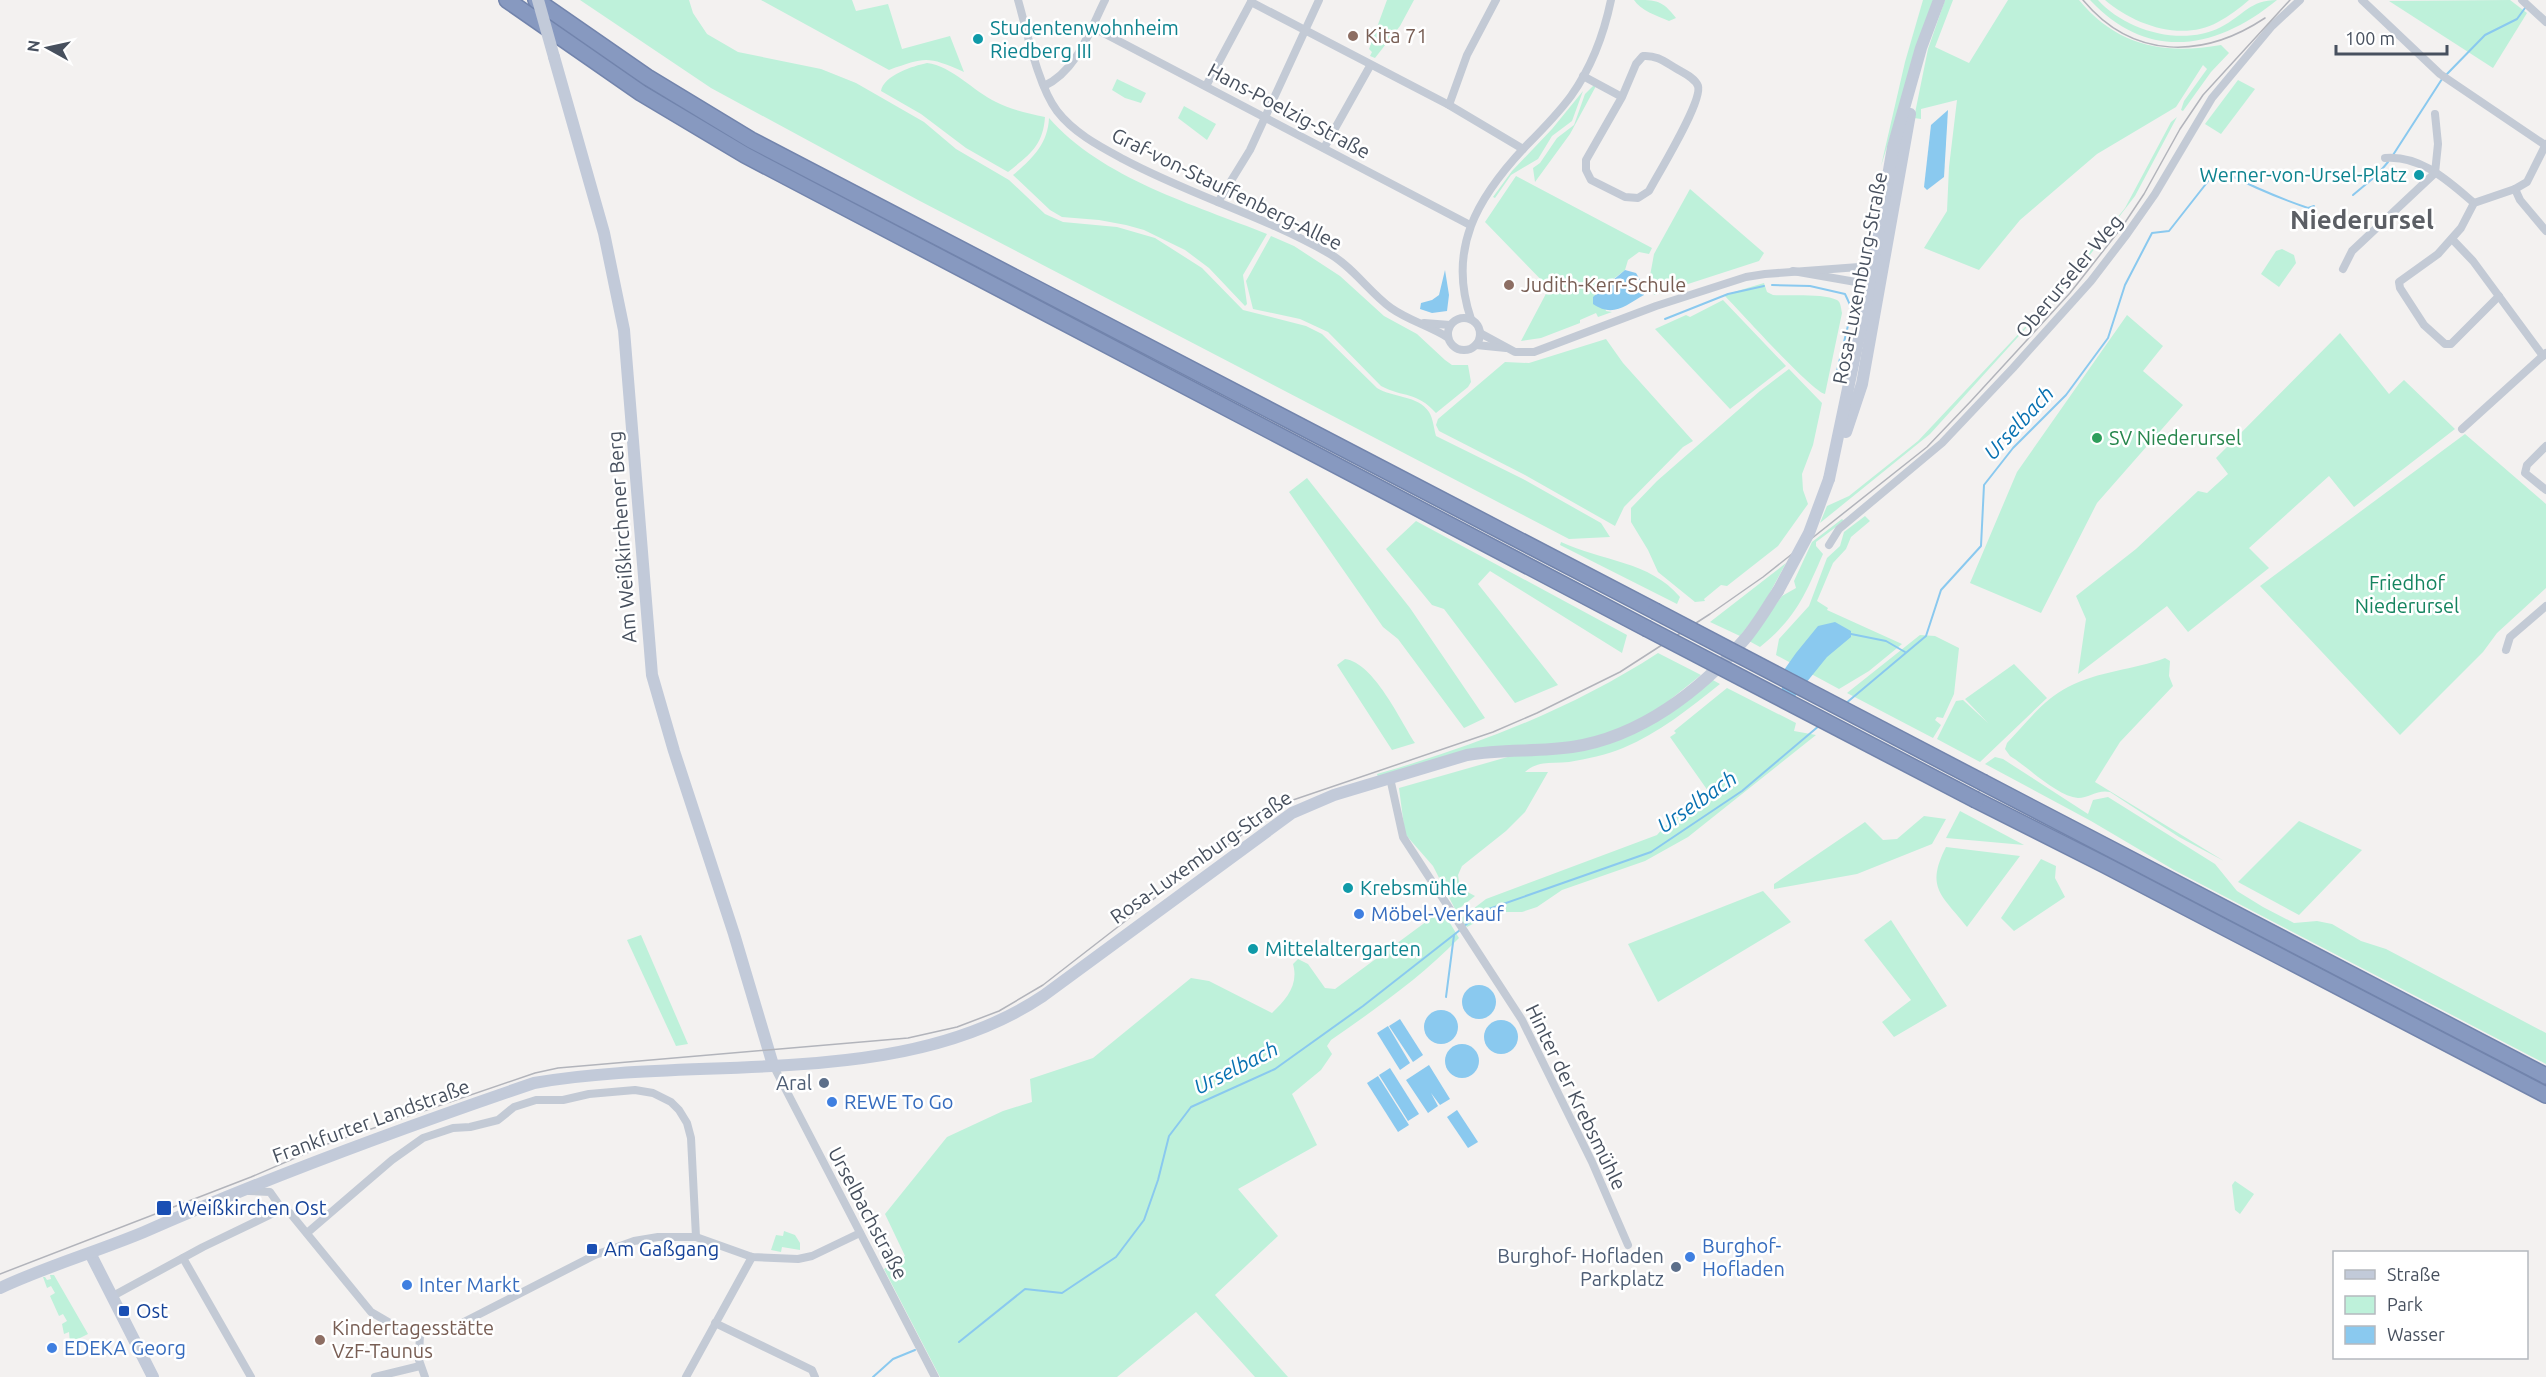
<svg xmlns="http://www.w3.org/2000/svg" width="2546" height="1377" font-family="Ubuntu,sans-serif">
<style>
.green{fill:#bef1da}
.water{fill:#8ac9ef}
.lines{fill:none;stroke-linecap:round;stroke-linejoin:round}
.stream{stroke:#8ac9ef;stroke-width:2}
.highway-casing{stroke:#7284ac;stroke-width:18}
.street{stroke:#c3cad5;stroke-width:8}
.secondary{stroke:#c2cad9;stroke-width:12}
.highway{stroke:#8799c0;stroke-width:15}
.tram{stroke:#b2b4bb;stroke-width:1.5}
.highway-bridge-casing{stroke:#7284ac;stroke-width:18;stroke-linecap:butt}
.secondary-bridge{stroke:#c2cad9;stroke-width:12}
.highway-bridge{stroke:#8799c0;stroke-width:15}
.education-dot{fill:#8d6e63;stroke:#fff;stroke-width:2}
.culture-dot{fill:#0f9aa8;stroke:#fff;stroke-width:2}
.leisure-dot{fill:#2e9e5b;stroke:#fff;stroke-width:2}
.shop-dot{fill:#3f7fe0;stroke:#fff;stroke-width:2}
.service-dot{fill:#5c6f8a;stroke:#fff;stroke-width:2}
.transit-dot{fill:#1a4fb4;stroke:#fff;stroke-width:2}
.labels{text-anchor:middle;stroke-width:5;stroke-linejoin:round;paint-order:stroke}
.culture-label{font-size:20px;fill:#0d838f;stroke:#fff;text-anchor:start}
.education-label{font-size:20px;fill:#785e54;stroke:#fff;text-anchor:start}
.street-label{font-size:20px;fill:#47505e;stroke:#fff}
.leisure-label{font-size:20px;fill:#27864d;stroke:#fff;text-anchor:start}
.park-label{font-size:20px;fill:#14845f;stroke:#fff}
.shop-label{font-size:20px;fill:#366cbe;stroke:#fff;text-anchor:start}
.service-label{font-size:20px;fill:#4e5e75;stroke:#fff;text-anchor:end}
.transit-label{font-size:20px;fill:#164399;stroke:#fff;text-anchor:start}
.water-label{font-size:21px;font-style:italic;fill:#0871b1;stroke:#fff}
.district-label{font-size:26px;font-weight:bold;fill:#5c5f65;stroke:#fff}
</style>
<rect width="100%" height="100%" fill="#f3f1f0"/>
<g class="green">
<path d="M580,0H689L693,13L707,34L738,52L821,69L856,83L924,122L956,149L1009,180L1045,214L1063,222L1117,227L1155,238L1202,268L1243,310L1306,326L1322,334L1377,388C1393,398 1418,395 1429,412C1433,418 1434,429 1436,436L1523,479L1601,523L1610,537L1569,539L918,200L711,88Z"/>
<path d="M761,0H852L856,11L888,4L902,49L950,36L964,72C927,56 926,57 889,70Z"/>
<polygon points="1387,0 1414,0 1400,26 1375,58 1370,56 1372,52 1369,49"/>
<path d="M1634,0C1657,0 1662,0 1676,18L1669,21C1657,16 1640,10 1634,0Z"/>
<polygon points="1923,0 1933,0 1881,166 1905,62"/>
<path d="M1945,0H1953L1935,47L1969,63L2008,0H2079C2117,46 2164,55 2221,45L2229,53L2211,72L2183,111L2181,110L2184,101L2207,69L2203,65L2176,107L2097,154L2020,220L1979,270L1924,248L1947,211L1949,167L1957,100L1921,109V119L1914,118L1928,49Z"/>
<path d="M2090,0H2098C2126,31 2182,47 2221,27C2244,15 2250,0 2277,0C2216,50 2148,62 2090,0Z"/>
<path d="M2105,0H2249C2240,8 2229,16 2218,22C2182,42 2134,25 2105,0Z"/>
<polygon points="2510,0 2527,13 2493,68 2389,1"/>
<path d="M927,63C952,66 973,91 996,102C1011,110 1028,113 1045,117C1043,146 1029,155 1008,172L966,148L921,114L881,91C884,75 913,66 927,63Z"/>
<polygon points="1117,79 1146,93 1141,103 1125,98 1112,90"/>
<polygon points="2238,80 2255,89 2221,134 2205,124"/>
<polygon points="1594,85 1596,86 1570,134 1535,182 1533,168 1540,163 1557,138 1574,125 1585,94"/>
<polygon points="1583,91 1572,121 1552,136 1538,159 1511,175 1495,198 1493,197 1512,171 1552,129"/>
<polygon points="1184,106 1216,124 1207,140 1178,118"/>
<polygon points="2177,117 2135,196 2076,273 1930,434 1820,523 1827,506 1849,496 1918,441 2057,293 2125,208 2171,122"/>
<path d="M1049,118C1101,178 1195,205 1267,234L1243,275L1247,304L1245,306L1209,268L1185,250L1144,230L1126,225L1099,220L1062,217L1050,210L1013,175C1032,159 1048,144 1049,118Z"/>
<polygon points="1516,176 1652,248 1649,254 1639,252 1628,260 1625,270 1598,291 1606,311 1612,312 1598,317 1596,313 1580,320 1580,323 1541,338 1521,341 1549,288 1485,222"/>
<polygon points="1690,189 1764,253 1759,261 1654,295 1650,276 1654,254"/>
<path d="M1271,236L1294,246L1340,276L1384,316L1417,334L1445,360L1452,365H1468L1471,382L1468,387L1436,413C1416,391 1404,398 1381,386L1328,332L1300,319L1253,309L1246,281Z"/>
<polygon points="2282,249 2294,255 2296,263 2279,287 2261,274 2276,251"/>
<path d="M1764,283L1767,292L1773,295C1789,296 1824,293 1837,300C1841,302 1841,309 1842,313L1825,394C1811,391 1739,310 1724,295Z"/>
<polygon points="1723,300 1786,366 1730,409 1655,329 1686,315 1690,317"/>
<polygon points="2127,315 2163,346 2143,371 2183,405 2097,503 2041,613 1970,583 2017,472"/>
<polygon points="2340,333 2389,394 2404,380 2455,429 2354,507 2329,476 2249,548 2269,568 2188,632 2167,606 2078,674 2086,619 2076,596 2136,549 2198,491 2207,493 2228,474 2216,458"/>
<polygon points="1606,339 1623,363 1693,441 1683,447 1624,507 1615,526 1525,475 1439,431 1436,425 1438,419 1505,362 1529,363"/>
<polygon points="1789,369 1822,403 1813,445 1802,474 1803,490 1808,504 1778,546 1727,586 1721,585 1704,599 1705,601 1695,602 1658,572 1648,550 1631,522 1631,508 1657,481 1760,391"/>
<polygon points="2465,434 2546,504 2546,588 2497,633 2483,652 2400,735 2260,586"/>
<polygon points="1307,478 1410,608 1485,718 1464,728 1398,639 1383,627 1289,492"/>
<polygon points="1865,516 1870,521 1851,537 1846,549 1833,563 1817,601 1828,608 1827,610 1902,644 1869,671 1839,689 1776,655 1779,639 1809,606 1827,558 1840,546 1844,532"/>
<path d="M1842,519L1844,521L1816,542V546L1823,554C1805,595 1796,618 1760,647L1749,641L1782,596L1796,588L1794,581L1812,542Z"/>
<polygon points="1416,521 1627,635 1622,653 1490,571 1478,584 1558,685 1515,703 1444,609 1432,605 1386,549"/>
<path d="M1561,542C1601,561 1650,561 1680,597L1677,604L1560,545Z"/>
<polygon points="1786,563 1766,600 1767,601 1740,636 1710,622"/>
<polygon points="1920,635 1935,636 1959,648 1954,694 1943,718 1937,717 1935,720 1941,725 1933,738 1847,693"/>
<path d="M1658,653L1701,675L1661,707L1626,727L1580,742L1465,750L1378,777L1377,774C1475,746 1572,709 1658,653Z"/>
<path d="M2165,658L2170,661L2169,676L2173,686L2120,742L2095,782L2224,861L2179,837L2110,792C2098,789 2089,798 2078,798C2057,796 2028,767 2010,756L2005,749L2007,743C2025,724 2044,699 2068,687C2098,671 2134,670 2165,658Z"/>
<path d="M1345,659C1374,663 1400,720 1415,743L1392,750L1337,665Z"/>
<polygon points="2014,664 2047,698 1980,762 1937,739 1956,701 1963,700 1988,723 1965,699"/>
<path d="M1711,679L1720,684C1690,708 1659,733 1623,748C1606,755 1587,759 1569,762C1553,764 1538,760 1525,772H1548L1525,812L1506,831L1462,866L1458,875L1460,888L1475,896L1456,911L1433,866L1405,834L1399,788L1511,756L1601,746Z"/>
<path d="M1727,688L1796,723L1794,731L1816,735L1688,837L1645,861L1562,890L1537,907L1522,912H1495L1467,927L1460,919L1486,899L1657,835C1673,816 1690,807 1713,798L1670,737L1676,733L1674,731Z"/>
<polygon points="1995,757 2003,759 2088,814 2093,800 2108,797 2215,864 2237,891 2263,907 2294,923 2317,921 2332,924 2361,941 2386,949 2546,1033 2546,1064 2174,870 2091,821 1985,764"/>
<polygon points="1960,811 2024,845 1946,838"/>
<polygon points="1924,816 1946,819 1932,844 1857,874 1774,889 1774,884 1865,822 1883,840 1897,839"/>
<polygon points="2299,821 2362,850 2299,915 2238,882"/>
<path d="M1946,847L2020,856L1967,927C1942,895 1925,888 1946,847Z"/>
<polygon points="2041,859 2056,866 2055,878 2065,897 2014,931 2001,918"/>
<polygon points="1763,891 1791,922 1658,1002 1628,944"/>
<path d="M1442,910L1459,938C1420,978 1377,1008 1331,1040L1327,1046L1332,1054L1321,1070L1292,1094L1317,1145L1238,1189L1278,1236L1215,1295L1288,1377H1255L1196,1312L1117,1377H940L884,1269L905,1256L885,1214L947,1137L1003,1111L1032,1102L1030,1079L1093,1058L1191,978L1209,981L1272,1013C1286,1000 1299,985 1293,964L1298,959L1308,964L1325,988L1335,989Z"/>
<polygon points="1891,920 1947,1006 1894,1037 1882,1022 1911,1000 1864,940"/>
<polygon points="641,935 688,1044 676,1046 627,940"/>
<polygon points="2235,1181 2254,1194 2240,1214 2235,1210 2232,1185"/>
<polygon points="784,1231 795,1235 800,1243 800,1250 782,1247 781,1252 771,1250 776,1235 783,1236"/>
<polygon points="50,1275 54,1275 88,1334 70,1343 69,1332 64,1334 62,1324 67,1321 63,1314 59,1316 50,1296 55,1293 51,1286 47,1288 43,1277 45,1277 47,1280 51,1279"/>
</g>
<g class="water">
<polygon points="1948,110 1944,177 1927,190 1924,187 1931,125"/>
<polygon points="1445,270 1449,295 1447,311 1432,313 1420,309 1421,303 1432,300 1439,295"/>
<path d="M1625,270L1636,273L1642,283L1644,295C1626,305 1613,318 1593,304V297Z"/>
<polygon points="1835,622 1851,631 1851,637 1827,657 1793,699 1781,696 1784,670 1796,653 1818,626"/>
<circle cx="1479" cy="1002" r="17"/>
<circle cx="1441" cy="1027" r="17"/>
<polygon points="1400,1019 1423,1055 1413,1062 1389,1026"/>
<circle cx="1501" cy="1037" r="17"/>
<polygon points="1388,1026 1410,1063 1400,1070 1377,1033"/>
<circle cx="1462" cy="1061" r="17"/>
<polygon points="1429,1065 1450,1099 1440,1105 1431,1093 1438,1106 1428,1113 1406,1080"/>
<polygon points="1390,1068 1419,1114 1408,1121 1379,1075"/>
<polygon points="1378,1076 1409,1125 1398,1132 1367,1083"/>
<polygon points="1457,1110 1478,1142 1468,1148 1447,1117"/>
</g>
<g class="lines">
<g class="stream">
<polyline points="2446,75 2485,35 2517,19 2525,8"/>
<polyline points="2393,155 2442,79"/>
<polyline points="2353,195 2377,175 2388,162"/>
<polyline points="1772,285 1810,286 1845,294 1852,309 1837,371"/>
<polyline points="1665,319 1728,294 1764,286"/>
<polyline points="1851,634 1886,641 1905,652"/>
<path d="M1845,704L1926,636L1941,590L1981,546L1984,485L2013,448L2066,395L2108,338L2125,285L2152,233L2169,231L2209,180L2226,173C2253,187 2279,198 2308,208L2314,206"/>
<polyline points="1464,926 1486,910 1651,852 1742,791 1820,725"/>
<polyline points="1446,997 1454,935"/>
<polyline points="959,1342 1025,1289 1062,1293 1116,1257 1144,1220 1158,1180 1169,1136 1191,1107 1275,1069 1363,1006 1460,930"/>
<polyline points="873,1377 893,1359 915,1350"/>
</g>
<defs>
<g id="highway">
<polyline points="507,0 641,93 745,155 1646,628"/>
<polyline points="536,0 647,77 751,140 1655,611"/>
<polyline points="1984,783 2546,1076"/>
<polyline points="1976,800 2105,865 2546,1095"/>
</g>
</defs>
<use href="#highway" class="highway-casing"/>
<g class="street">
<path d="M1018,0C1027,31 1038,86 1057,111C1074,133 1099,146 1123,159C1190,195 1264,216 1330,254C1354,268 1369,292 1391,308C1408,320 1429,326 1447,337"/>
<polyline points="2362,0 2440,74 2545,145"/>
<polyline points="2522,0 2546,22"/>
<polyline points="1251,2 1449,105 1523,149"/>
<polyline points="1092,27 1470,225"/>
<path d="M1583,76L1622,97L1586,160V170L1591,180L1625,197L1638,198L1649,191C1658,174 1703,101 1698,86C1695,78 1684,73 1677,69C1665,62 1657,55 1643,56L1636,64L1622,97"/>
<path d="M1044,86C1077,71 1090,30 1105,0"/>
<polyline points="1206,86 1252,0"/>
<polyline points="1449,105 1467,55 1496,0"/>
<polyline points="1324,148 1370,66"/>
<path d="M2385,158C2421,155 2448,181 2474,203"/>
<polyline points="2515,189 2520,200 2546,231"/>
<polyline points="1218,202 1250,150 1319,0"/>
<polyline points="2452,239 2473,261 2543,356"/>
<polyline points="2343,269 2352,251 2435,173 2438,144 2435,114"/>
<polyline points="1793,271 1873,285"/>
<polyline points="2499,296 2451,344 2445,344 2424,325 2400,288 2399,282 2438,254 2461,228 2474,203 2515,189 2527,182 2546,144"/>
<circle cx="1464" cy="334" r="16"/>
<path d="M1471,319C1447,249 1477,198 1525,147C1541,131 1557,115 1571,96C1591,68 1604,34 1611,0"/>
<polyline points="1424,323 1450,325"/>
<polyline points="1480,333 1515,352 1534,352 1656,306 1746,277 1765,274 1859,267 1875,270"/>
<polyline points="1476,345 1506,348"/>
<polyline points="2462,429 2546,353"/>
<polyline points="2546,446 2527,465 2525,473 2546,490"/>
<polyline points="1829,545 1839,529 1942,443 2013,368 2091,281 2127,234 2155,194 2212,98 2272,26 2300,0"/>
<polyline points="2506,650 2510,637 2546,606"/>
<polyline points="1390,778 1403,837 1522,1020 1592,1162 1628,1245"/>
<polyline points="773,1065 935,1377"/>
<polyline points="249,1191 270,1192 282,1209"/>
<polyline points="307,1233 392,1160 423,1138 453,1128 470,1127 498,1120 514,1107 536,1100 563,1100 589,1094 635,1090 653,1093 671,1102 679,1110 687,1123 691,1138 696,1237"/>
<polyline points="183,1258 251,1377"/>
<polyline points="111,1297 203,1247 282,1209 290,1213 371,1312 395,1326 428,1333 458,1325 595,1255 634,1241 658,1237 696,1237 752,1257 798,1259 812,1256 860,1233"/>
<polyline points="715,1323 812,1370 815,1377"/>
<polyline points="420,1332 419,1360 425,1377"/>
<polyline points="375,1377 420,1366"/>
<polyline points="686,1377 752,1257"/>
</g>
<g class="secondary">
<polyline points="554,57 604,233 624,330 652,675 674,751 734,934 773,1065"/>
<polyline points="1846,432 1862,384 1910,114"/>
<polyline points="1829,479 1866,303 1893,147 1921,48 1939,0"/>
<polyline points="90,1253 153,1377"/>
<path d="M0,1288C47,1266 96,1252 144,1232C271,1176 402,1128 534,1083C696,1054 900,1092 1043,996L1292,813L1334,795L1467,755C1502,749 1537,752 1572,747C1640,737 1700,691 1744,640C1757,625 1767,607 1778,591"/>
</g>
<use href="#highway" class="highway"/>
<g class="tram">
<path d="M2083,0C2133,60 2203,59 2265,18"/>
<polyline points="0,1274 251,1177 330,1143 535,1073 558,1068 908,1038 957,1027 999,1011 1043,985 1186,874 1290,801 1493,732 1537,713 1620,672 1710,614 1763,577 1927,447 1971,401 2070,293 2122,227 2144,194 2180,129 2203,95 2290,0"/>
</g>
<defs>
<g id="highway-bridge">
<polyline points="1655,611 1984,783"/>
<polyline points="1646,628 1976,800"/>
</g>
</defs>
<use href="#highway-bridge" class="highway-bridge-casing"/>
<g class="secondary-bridge">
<polyline points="538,0 554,57"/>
<polyline points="1778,591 1809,533 1829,479"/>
</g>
<use href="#highway-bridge" class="highway-bridge"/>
</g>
<g class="education-dot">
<circle cx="1353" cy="36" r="6"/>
<circle cx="1509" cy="285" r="6"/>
<circle cx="320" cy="1340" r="6"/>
</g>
<g class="culture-dot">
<circle cx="978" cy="39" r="6"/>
<circle cx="2419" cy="175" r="6"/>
<circle cx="1348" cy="888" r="6"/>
<circle cx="1253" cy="949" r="6"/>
</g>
<circle class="leisure-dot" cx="2097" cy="438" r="6"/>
<g class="shop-dot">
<circle cx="1359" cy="914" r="6"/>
<circle cx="832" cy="1102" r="6"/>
<circle cx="1690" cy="1257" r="6"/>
<circle cx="407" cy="1285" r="6"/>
<circle cx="52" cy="1348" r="6"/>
</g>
<g class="service-dot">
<circle cx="824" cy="1083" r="6"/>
<circle cx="1676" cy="1267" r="6"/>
</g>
<g class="transit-dot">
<rect x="156" y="1200" width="16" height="16" rx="3"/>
<rect x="586" y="1243" width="12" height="12" rx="3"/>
<rect x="118" y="1305" width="12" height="12" rx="3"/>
</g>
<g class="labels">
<g class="culture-label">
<text x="990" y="35">Studentenwohnheim<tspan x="990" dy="23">Riedberg III</tspan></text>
<text x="2407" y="182" text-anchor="end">Werner-von-Ursel-Platz</text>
<text x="1360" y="895">Krebsmühle</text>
<text x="1265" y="956">Mittelaltergarten</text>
</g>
<g class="education-label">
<text x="1365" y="43">Kita 71</text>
<text x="1521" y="292">Judith-Kerr-Schule</text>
<text x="332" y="1335">Kindertagesstätte<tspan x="332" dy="23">VzF-Taunus</tspan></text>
</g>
<g class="street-label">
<text transform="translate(1289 111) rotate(28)" y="7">Hans-Poelzig-Straße</text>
<text transform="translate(1227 189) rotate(26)" y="7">Graf-von-Stauffenberg-Allee</text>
<text transform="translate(2069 276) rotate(-50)" y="7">Oberurseler Weg</text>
<text transform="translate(1860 278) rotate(-79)" y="7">Rosa-Luxemburg-Straße</text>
<text transform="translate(622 537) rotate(-94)" y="7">Am Weißkirchener Berg</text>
<text transform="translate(1201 857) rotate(-35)" y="7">Rosa-Luxemburg-Straße</text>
<text transform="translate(1576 1097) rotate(64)" y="7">Hinter der Krebsmühle</text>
<text transform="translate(371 1121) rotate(-20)" y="7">Frankfurter Landstraße</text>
<text transform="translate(868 1213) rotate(62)" y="7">Urselbachstraße</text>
</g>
<g class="leisure-label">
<text x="2109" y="445">SV Niederursel</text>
</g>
<g class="park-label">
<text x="2407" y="590">Friedhof<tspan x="2407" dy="23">Niederursel</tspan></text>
</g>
<g class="shop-label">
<text x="1371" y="921">Möbel-Verkauf</text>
<text x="844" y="1109">REWE To Go</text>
<text x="1702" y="1253">Burghof-<tspan x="1702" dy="23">Hofladen</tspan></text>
<text x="419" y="1292">Inter Markt</text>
<text x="64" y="1355">EDEKA Georg</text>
</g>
<g class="service-label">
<text x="812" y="1090">Aral</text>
<text x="1664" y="1263">Burghof- Hofladen<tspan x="1664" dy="23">Parkplatz</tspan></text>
</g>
<g class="transit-label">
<text x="178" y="1215">Weißkirchen Ost</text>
<text x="604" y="1256">Am Gaßgang</text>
<text x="136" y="1318">Ost</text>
</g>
<g class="water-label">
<text transform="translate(2019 423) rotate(-47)" y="7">Urselbach</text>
<text transform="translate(1697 802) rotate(-35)" y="7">Urselbach</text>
<text transform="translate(1236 1068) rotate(-27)" y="7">Urselbach</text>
</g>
<g class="district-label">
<text x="2362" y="229">Niederursel</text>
</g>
</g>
<rect x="2333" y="1251" width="195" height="108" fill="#ffffff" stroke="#b5b9bf" stroke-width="1.5"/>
<rect x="2345" y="1270" width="30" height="9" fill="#c2cad9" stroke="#b5b9bf" stroke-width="1.5"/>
<text x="2387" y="1281" font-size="18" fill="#47505e">Straße</text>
<rect x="2345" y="1296" width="30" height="18" fill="#bef1da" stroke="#b5b9bf" stroke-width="1.5"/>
<text x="2387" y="1311" font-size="18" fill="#47505e">Park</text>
<rect x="2345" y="1326" width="30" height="18" fill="#8ac9ef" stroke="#b5b9bf" stroke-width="1.5"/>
<text x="2387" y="1341" font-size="18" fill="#47505e">Wasser</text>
<g transform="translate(48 48) rotate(278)" stroke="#ffffff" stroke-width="4.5" paint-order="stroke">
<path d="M0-4.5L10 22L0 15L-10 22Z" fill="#47505e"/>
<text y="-9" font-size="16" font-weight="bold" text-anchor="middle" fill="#47505e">N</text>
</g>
<path d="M2336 45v9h111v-9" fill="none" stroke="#47505e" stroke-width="3"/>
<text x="2345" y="45" font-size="18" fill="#47505e" stroke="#ffffff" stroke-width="4.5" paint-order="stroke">100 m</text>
</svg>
